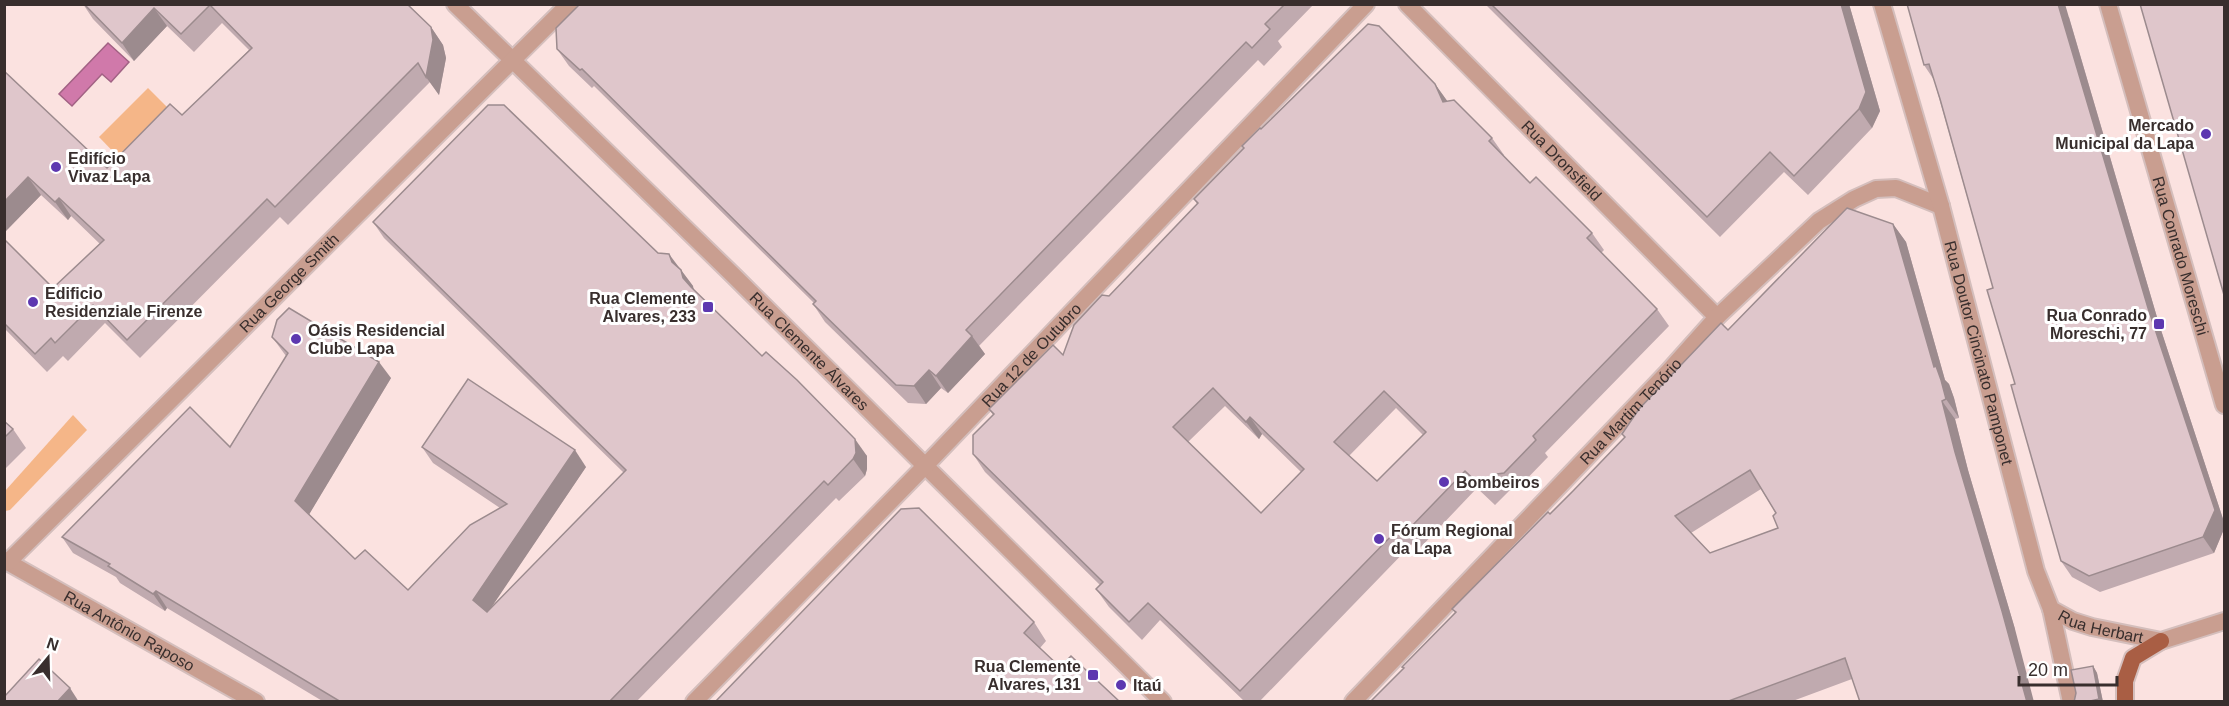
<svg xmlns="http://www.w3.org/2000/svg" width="2229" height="706" font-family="Helvetica,sans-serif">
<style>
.green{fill:#f5b688}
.water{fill:#d079aa;stroke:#a26284;stroke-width:1.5}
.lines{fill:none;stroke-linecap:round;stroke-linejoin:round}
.pedestrian-casing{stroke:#d4bebc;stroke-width:20}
.minor-casing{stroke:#d4bebc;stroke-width:20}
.tertiary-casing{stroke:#d4bebc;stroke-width:20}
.primary-casing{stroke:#d4bebc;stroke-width:20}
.pedestrian{stroke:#c99e90;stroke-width:16}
.minor{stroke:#c99e90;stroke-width:16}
.tertiary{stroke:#c99e90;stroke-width:16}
.primary{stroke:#a95e44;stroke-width:16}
.wall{fill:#c0aaaf;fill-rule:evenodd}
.shaded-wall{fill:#9c8b8e}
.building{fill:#dfc6cb;stroke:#9c8b8e;stroke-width:1.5;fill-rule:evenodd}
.poi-dot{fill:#5d38b0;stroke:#fff;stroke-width:2}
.labels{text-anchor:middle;stroke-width:6;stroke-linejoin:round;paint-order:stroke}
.poi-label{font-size:16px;font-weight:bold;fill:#382e2d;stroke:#fff;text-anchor:start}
.street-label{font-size:16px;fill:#382e2d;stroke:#fff}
</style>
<rect width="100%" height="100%" fill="#fbe2e0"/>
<g class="green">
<polygon points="148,88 174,114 126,165 99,137"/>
<polygon points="73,415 87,430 10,510 5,511 5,491"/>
</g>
<polygon class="water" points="108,43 129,62 111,82 102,74 72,106 59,94"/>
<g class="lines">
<defs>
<polyline id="pedestrian" points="2051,609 2071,702"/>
<g id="minor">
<path id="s1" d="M455,4L734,276L1163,702"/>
<path id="s2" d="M1407,4L1717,317"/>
<path id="s3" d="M2108,4L2224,405"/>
<path id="s4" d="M4,560L256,702"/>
<path id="s5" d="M8,562L569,4"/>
<path id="s6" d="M1353,702L1667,373L1717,317L1819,221L1854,199L1876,189L1896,188L1941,206"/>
</g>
<g id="tertiary">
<path id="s7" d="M1882,4L1941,206L2036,571L2051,609L2073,621L2092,627L2161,641L2224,621"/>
<path id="s8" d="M694,702L925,466L1366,4"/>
</g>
<polyline id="primary" points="2125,702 2125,681 2133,658 2161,641"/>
</defs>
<use href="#pedestrian" class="pedestrian-casing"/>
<use href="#minor" class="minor-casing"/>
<use href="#tertiary" class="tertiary-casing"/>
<use href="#primary" class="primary-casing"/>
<use href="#pedestrian" class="pedestrian"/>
<use href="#minor" class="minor"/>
<use href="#tertiary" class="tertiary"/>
<use href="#primary" class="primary"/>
</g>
<g class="wall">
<polygon points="83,4 407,4 431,27 443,45 446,58 439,95 430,82 288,225 280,217 140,358 105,323 68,361 63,356 47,372 4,328 4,239 53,288 100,244 71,216 68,220 41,195 4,233 4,71 107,168 182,115 249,50 222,23 194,52 167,26 134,61 93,19"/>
<polygon points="580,4 1314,4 1278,41 1282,47 1264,66 1258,60 979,346 985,354 948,393 941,388 926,404 908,403 825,322 813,304 814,303 594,86 592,88 569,66 557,49"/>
<polygon points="1485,4 1849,4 1880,111 1872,128 1808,195 1784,172 1720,237"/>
<polygon points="2069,17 2159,324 2224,522 2224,529 2214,553 2100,592 2072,577 2061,561 2015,384 1993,288 1934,80 1924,65"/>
<path d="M1435,84L1447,101L1492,138L1504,155L1503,156L1530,183L1592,233L1604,250L1601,253L1657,309L1669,326L1545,453L1548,457L1516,490L1509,491L1495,505L1477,488L1419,549L1413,543L1259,702H1245L1160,620L1142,640L1109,607L1096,589L1100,585L985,472L973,454L993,415L989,409L1063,355L1109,296L1197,204L1194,199L1261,129ZM1225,406L1259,439L1262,434L1301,472L1261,513L1188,442ZM1396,408L1423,435L1377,481L1349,456Z"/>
<polygon points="373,222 658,253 681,270 693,286 693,289 762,356 867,456 867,469 865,476 839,501 836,498 636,702 324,702 167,608 165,611 120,583 116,577 73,553 62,537 230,447 286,356 272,337 391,378 309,514 355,559 408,590 500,508 433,463 422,447 586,467 489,610 624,473 384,238"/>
<path d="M1893,224L1906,242L1945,380L1949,384L1954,398L1959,418L1955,419L1968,470L2015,629L1852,679L1790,702H1370L1403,669L1455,613L1452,609L1573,491L1625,438L1622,434L1728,330ZM1761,489L1776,513L1778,528L1710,553L1691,533Z"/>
<polygon points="4,421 13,429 26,448 4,470"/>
<polygon points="1034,622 1046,641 1040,648 1060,667 715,702"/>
<polygon points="2093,666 2097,673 2103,702 2074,702"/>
</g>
<g class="shaded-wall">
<polygon points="1841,4 1849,4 1880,111 1872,128 1859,109"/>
<polygon points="2058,4 2065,4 2159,324 2224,522 2224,529 2214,553 2203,537 2148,308"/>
<polygon points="154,8 167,26 134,61 122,43"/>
<polygon points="431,27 443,45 446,58 439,95 426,77"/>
<polygon points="1435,84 1448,102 1443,102"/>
<polygon points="28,177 41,195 4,233 4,202"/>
<polygon points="59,198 71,216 68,220 55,202"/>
<polygon points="1893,224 1906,242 1945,380 1949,384 1954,398 1959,418 1946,399 1934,367"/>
<polygon points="669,254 693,286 695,295 672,262"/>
<polygon points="972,336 985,354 948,393 936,376"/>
<polygon points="379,362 391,378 307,518 295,501"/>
<polygon points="929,370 941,388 926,404 914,386"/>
<polygon points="1942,401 1955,419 1968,470 2015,629 2034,702 2027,702 1955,452"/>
<polygon points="1250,417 1262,434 1259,439 1246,422"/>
<polygon points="855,439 867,456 867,469 865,476 853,459"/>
<polygon points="575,450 586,467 485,617 473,600"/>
<polygon points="156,591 167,608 165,611 153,594"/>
<polygon points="2093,666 2097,673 2103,702 2101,702 2099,699"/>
<polygon points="70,688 79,702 57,702"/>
</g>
<g class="building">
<polygon points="84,4 407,4 431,27 433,40 426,77 418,63 275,207 267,199 127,340 93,305 55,343 51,338 35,354 4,323 4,239 53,288 104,240 59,198 55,202 28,177 4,202 4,71 107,168 170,104 182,115 252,48 210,5 181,34 154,8 122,43"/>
<polygon points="580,4 1285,4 1265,24 1270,29 1252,48 1246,42 966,330 972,336 936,376 929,370 914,386 896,385 813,304 816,301 582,69 580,70 557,49 556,28"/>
<polygon points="1491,4 1841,4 1866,92 1859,109 1794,176 1770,152 1707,217"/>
<polygon points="1907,4 2058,4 2148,308 2215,510 2203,537 2089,576 2061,561 2018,410 2011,385 2015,384 1987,290 1993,288 1940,99 1929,64 1924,65"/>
<polygon points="2140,4 2224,4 2224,295"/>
<path d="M1368,24L1379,26L1435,84L1443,102L1454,100L1492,138L1489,141L1530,183L1536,177L1592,233L1587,238L1657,309L1533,436L1536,440L1504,473L1497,474L1483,488L1465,471L1407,531L1401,526L1240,691L1148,603L1129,622L1096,589L1103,582L973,454V435L994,414L989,409L1053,345L1063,355L1074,325L1102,295L1109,296L1198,203L1194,199L1244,148L1242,146L1260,128L1261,129ZM1213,388L1246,422L1250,417L1304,469L1261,513L1173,427ZM1384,391L1426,432L1377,481L1334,442Z"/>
<polygon points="488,105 504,105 658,253 669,254 672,262 681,270 683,278 691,287 762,356 766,352 797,380 855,439 856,453 853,459 828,485 824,481 609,702 341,702 156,591 153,594 108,566 110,564 62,537 190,407 230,447 288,353 272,337 277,320 289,308 379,362 295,501 355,559 365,550 408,590 470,525 507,504 422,447 468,379 575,450 473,600 487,612 626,470 373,222"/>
<path d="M1847,208L1893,224L1934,367L1936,366L1941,380L1946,399L1942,401L1955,452L2002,611L2027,702H1860L1845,658L1726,702H1370L1404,668L1402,667L1456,612L1452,609L1548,512L1550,514L1573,491L1625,437L1622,434L1639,409L1721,323L1728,330ZM1750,470L1776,513L1773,516L1778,528L1710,553L1675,516Z"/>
<polygon points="4,421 13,429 4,438"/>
<polygon points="919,508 1034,622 1024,633 1060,667 1071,656 1120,702 715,702 901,509"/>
<polygon points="39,659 70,688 57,702 4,702 4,697"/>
<polygon points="2093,666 2099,699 2086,702 2074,702 2076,693 2071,670"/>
</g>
<g class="poi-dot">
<circle cx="2206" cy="134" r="6"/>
<circle cx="56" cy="167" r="6"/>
<circle cx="33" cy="302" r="6"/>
<rect x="702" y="301" width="12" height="12" rx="3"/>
<rect x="2153" y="318" width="12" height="12" rx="3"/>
<circle cx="296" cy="339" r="6"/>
<circle cx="1444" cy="482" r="6"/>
<circle cx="1379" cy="539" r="6"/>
<rect x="1087" y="669" width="12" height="12" rx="3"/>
<circle cx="1121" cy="685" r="6"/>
</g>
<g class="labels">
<g class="poi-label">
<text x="2194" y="131" text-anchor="end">Mercado<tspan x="2194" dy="18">Municipal da Lapa</tspan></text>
<text x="68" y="164">Edifício<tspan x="68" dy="18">Vivaz Lapa</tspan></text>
<text x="45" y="299">Edificio<tspan x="45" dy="18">Residenziale Firenze</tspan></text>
<text x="696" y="304" text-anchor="end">Rua Clemente<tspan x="696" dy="18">Alvares, 233</tspan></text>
<text x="2147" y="321" text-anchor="end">Rua Conrado<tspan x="2147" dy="18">Moreschi, 77</tspan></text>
<text x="308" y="336">Oásis Residencial<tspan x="308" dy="18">Clube Lapa</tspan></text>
<text x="1456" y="488">Bombeiros</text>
<text x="1391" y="536">Fórum Regional<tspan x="1391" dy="18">da Lapa</tspan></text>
<text x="1081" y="672" text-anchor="end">Rua Clemente<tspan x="1081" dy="18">Alvares, 131</tspan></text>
<text x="1133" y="691">Itaú</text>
</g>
<g class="street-label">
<text dy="6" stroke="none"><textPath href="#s2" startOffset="220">Rua Dronsfield</textPath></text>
<text dy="6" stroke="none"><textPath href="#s3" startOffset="262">Rua Conrado Moreschi</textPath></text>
<text dy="6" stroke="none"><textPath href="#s5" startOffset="396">Rua George Smith</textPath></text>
<text dy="6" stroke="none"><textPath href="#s1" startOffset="496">Rua Clemente Álvares</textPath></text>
<text dy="6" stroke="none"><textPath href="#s7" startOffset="362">Rua Doutor Cincinato Pamponet</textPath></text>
<text dy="6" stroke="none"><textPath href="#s8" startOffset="484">Rua 12 de Outubro</textPath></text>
<text dy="6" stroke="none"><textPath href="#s6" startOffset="402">Rua Martim Tenório</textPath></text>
<text dy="6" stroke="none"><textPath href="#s7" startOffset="682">Rua Herbart</textPath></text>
<text dy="6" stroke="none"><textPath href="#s4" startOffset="144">Rua Antônio Raposo</textPath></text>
</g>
</g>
<rect width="2229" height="706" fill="none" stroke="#382e2d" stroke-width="12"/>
<g transform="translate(48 658) rotate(19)" stroke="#ffffff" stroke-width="4.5" paint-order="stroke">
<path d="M0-4.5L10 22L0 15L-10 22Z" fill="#382e2d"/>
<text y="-9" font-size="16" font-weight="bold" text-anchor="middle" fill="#382e2d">N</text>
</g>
<path d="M2019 676v9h98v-9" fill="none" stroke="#382e2d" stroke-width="3"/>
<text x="2028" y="676" font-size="18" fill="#382e2d" stroke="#ffffff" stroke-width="4.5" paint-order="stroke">20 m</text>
</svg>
